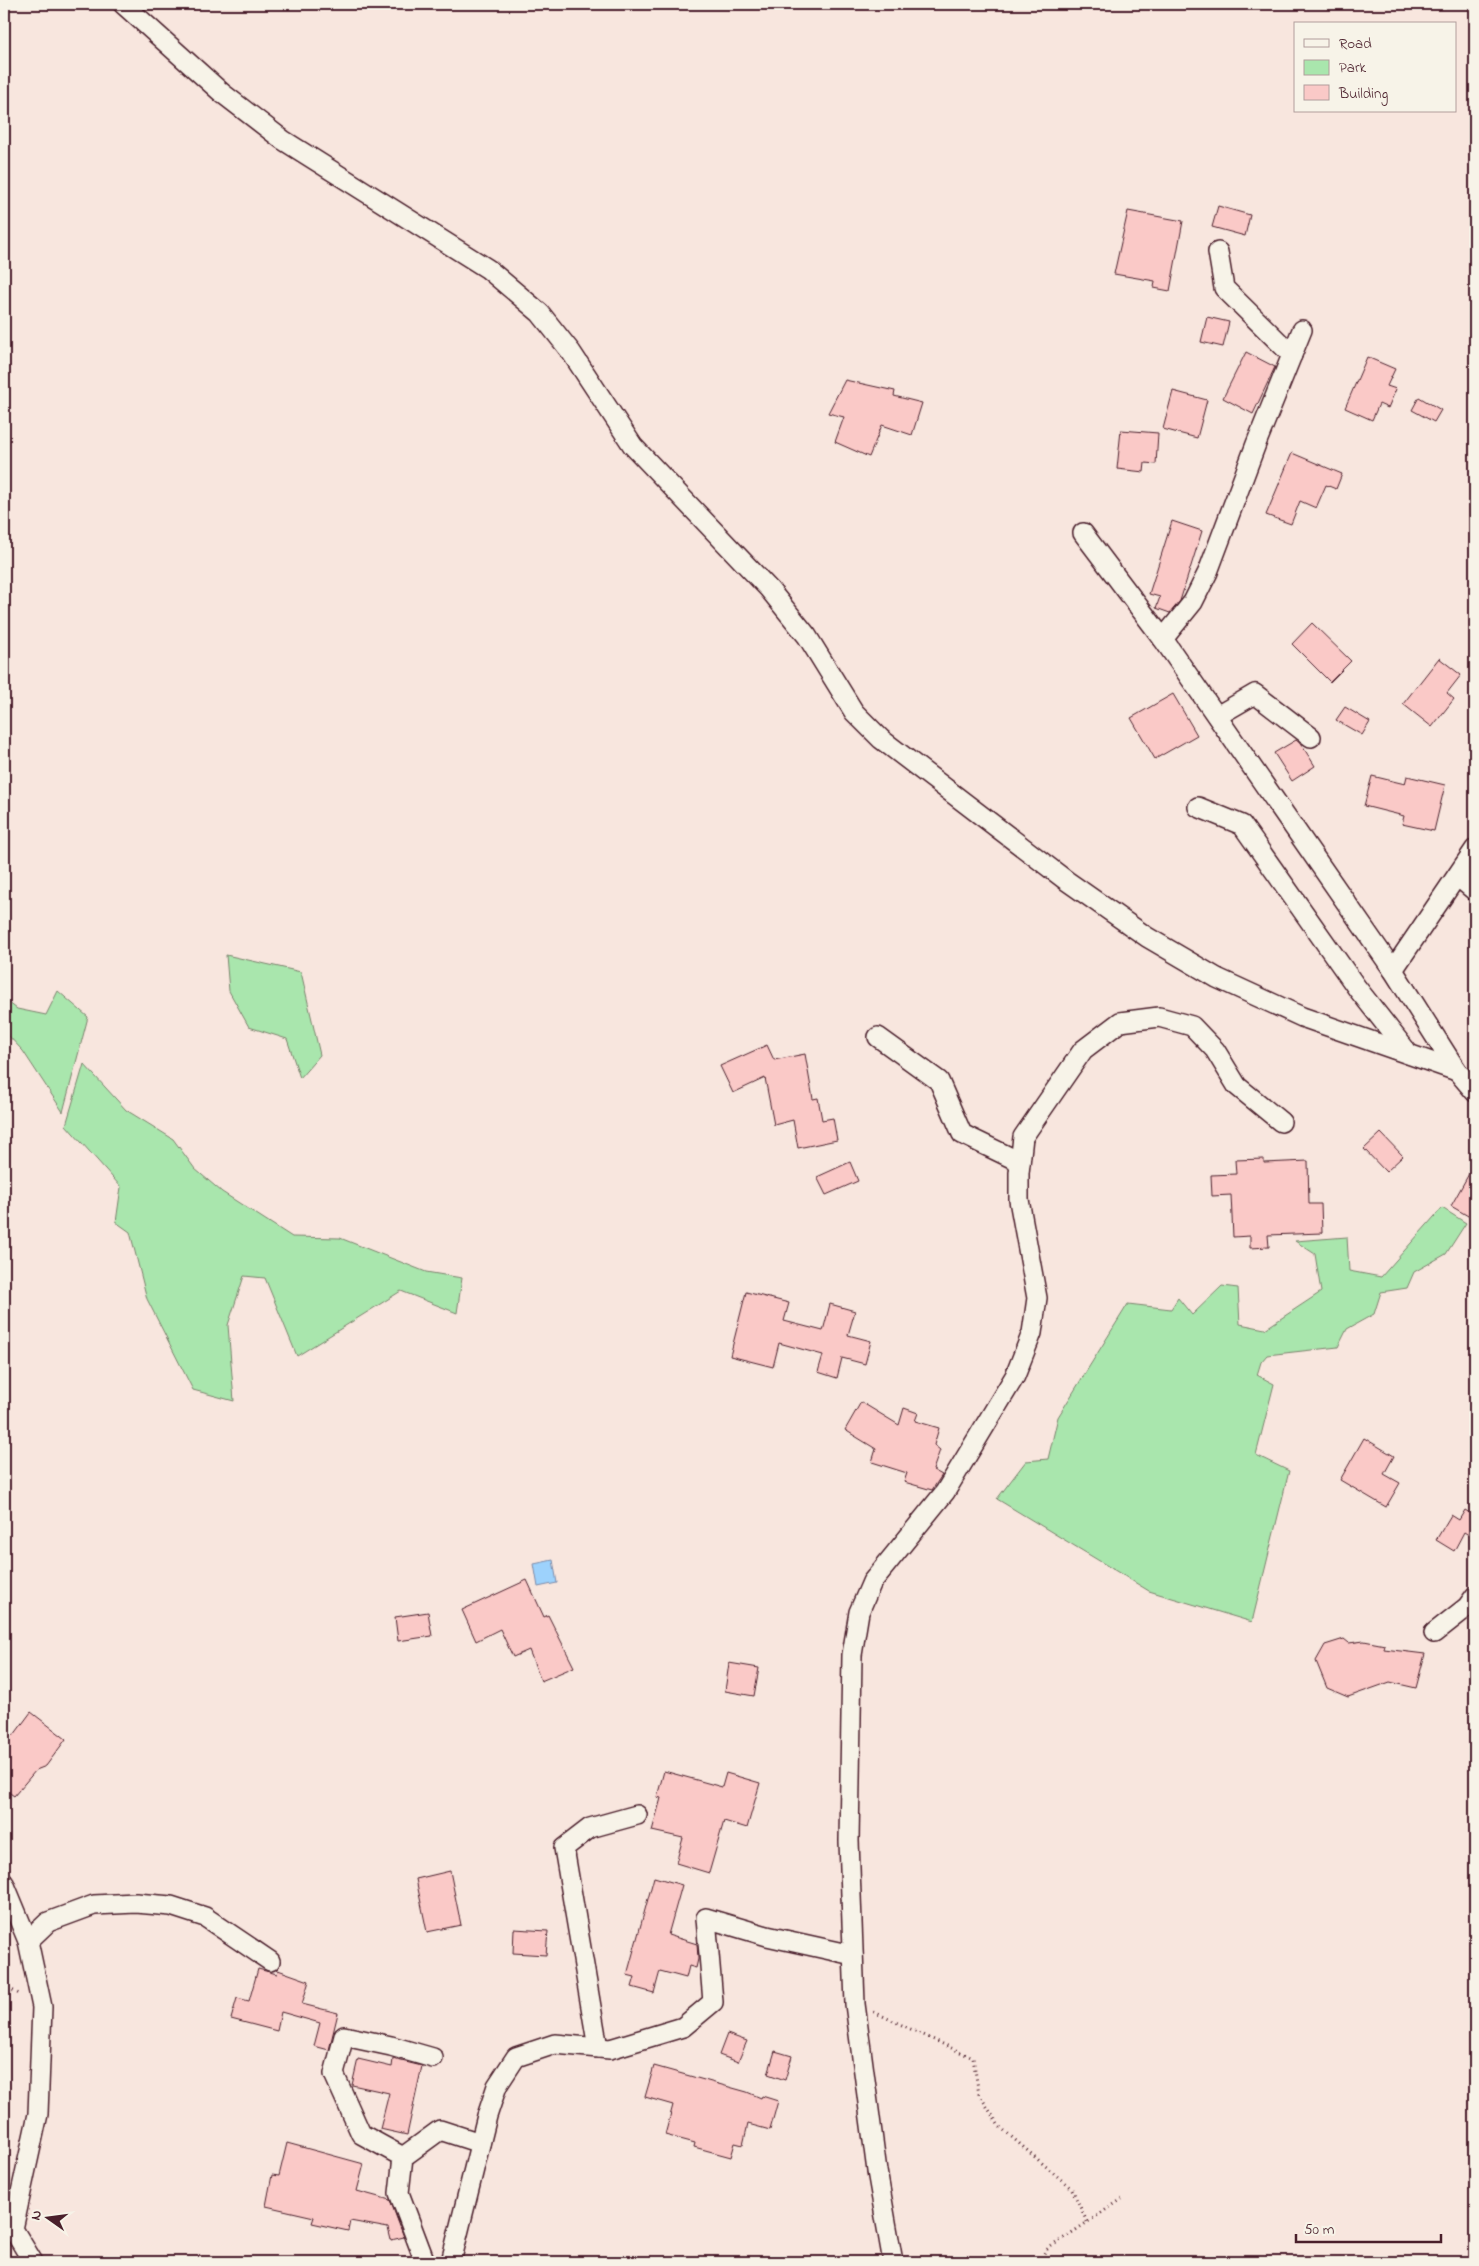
<svg xmlns="http://www.w3.org/2000/svg" width="1479" height="2266" font-family="'Indie Flower',sans-serif">
<style>
.green{fill:#a9e6ad;stroke:#7a826c}
.water{fill:#9dd2fc;stroke:#7c8aa8}
.building{fill:#fac9c7;stroke:#4a1f2b}
.lines{fill:none;stroke-linecap:round;stroke-linejoin:round}
.minor-casing{stroke:#4a1f2b;stroke-width:22}
.path{stroke:#4a1f2b;stroke-width:3;stroke-dasharray:1 4;stroke-linecap:butt}
.minor{stroke:#f7f3e8;stroke-width:19}
</style>
<rect width="100%" height="100%" fill="#f8e6de"/>
<filter id="ink" filterUnits="userSpaceOnUse"><feTurbulence type="fractalNoise" baseFrequency=".02" numOctaves="2"/><feDisplacementMap in="SourceGraphic" scale="10" xChannelSelector="R" yChannelSelector="G"/><feConvolveMatrix kernelMatrix="1 2 1 2 8 2 1 2 1" color-interpolation-filters="sRGB"/></filter>
<g filter="url(#ink)">
<g class="green">
<polygon points="226,955 301,972 320,1055 300,1078 287,1039 249,1027 229,991"/>
<polygon points="58,991 88,1017 63,1112 23,1051 4,1031 4,999 17,1009 46,1015"/>
<polygon points="84,1064 126,1110 173,1139 195,1169 222,1192 292,1237 340,1238 426,1272 462,1278 457,1313 401,1291 297,1356 265,1278 244,1276 228,1325 234,1401 193,1390 147,1299 130,1232 116,1222 121,1187 66,1125"/>
<polygon points="1442,1208 1466,1223 1446,1254 1414,1272 1407,1288 1381,1292 1374,1314 1347,1329 1338,1347 1267,1355 1261,1362 1257,1375 1274,1384 1256,1455 1289,1471 1252,1622 1149,1591 997,1499 1026,1461 1048,1459 1058,1417 1128,1304 1171,1309 1178,1298 1192,1315 1222,1286 1238,1288 1240,1324 1265,1329 1321,1292 1315,1254 1295,1241 1347,1237 1349,1271 1381,1277"/>
</g>
<polygon class="water" points="553,1560 557,1583 538,1587 534,1564"/>
<g class="building">
<polygon points="1218,206 1250,215 1245,236 1212,227"/>
<polygon points="1128,211 1183,221 1170,291 1154,288 1155,281 1114,274"/>
<polygon points="1207,317 1229,322 1223,347 1201,342"/>
<polygon points="1246,352 1275,367 1253,414 1223,398"/>
<polygon points="1367,357 1395,369 1387,386 1396,389 1388,408 1379,404 1372,420 1345,408"/>
<polygon points="845,380 895,391 894,396 922,403 912,435 882,425 869,457 835,442 844,417 828,413"/>
<polygon points="1173,391 1207,400 1197,438 1163,429"/>
<polygon points="1419,397 1441,410 1434,422 1412,410"/>
<polygon points="1121,430 1158,433 1156,464 1145,463 1144,472 1117,469"/>
<polygon points="1292,453 1342,474 1336,489 1326,485 1316,508 1300,501 1291,524 1266,515"/>
<polygon points="1172,521 1202,531 1180,601 1170,613 1156,608 1160,597 1149,594"/>
<polygon points="1312,623 1351,661 1330,682 1292,644"/>
<polygon points="1439,658 1461,675 1447,693 1454,699 1432,727 1403,704"/>
<polygon points="1173,694 1197,735 1155,759 1131,718"/>
<polygon points="1345,707 1370,722 1362,735 1336,720"/>
<polygon points="1296,740 1301,744 1315,766 1292,781 1274,753"/>
<polygon points="1372,776 1405,784 1407,776 1445,785 1434,831 1402,824 1404,816 1364,806"/>
<polygon points="767,1045 774,1060 805,1054 813,1099 818,1098 822,1120 833,1118 837,1140 798,1148 793,1120 774,1125 765,1078 733,1093 720,1066"/>
<polygon points="1381,1133 1403,1156 1386,1172 1364,1149"/>
<polygon points="1264,1159 1264,1163 1308,1161 1309,1204 1321,1204 1322,1233 1268,1235 1269,1247 1250,1248 1250,1236 1233,1237 1231,1195 1212,1196 1211,1175 1236,1174 1235,1160"/>
<polygon points="850,1162 858,1181 826,1195 817,1177"/>
<polygon points="1475,1163 1475,1220 1451,1206"/>
<polygon points="746,1292 789,1303 784,1321 823,1331 830,1304 855,1311 848,1335 871,1341 865,1364 842,1358 837,1378 818,1372 823,1355 779,1343 773,1367 730,1356"/>
<polygon points="861,1402 899,1425 904,1408 918,1413 915,1421 939,1428 934,1445 940,1450 933,1470 942,1475 932,1490 904,1482 907,1473 872,1462 876,1449 845,1430"/>
<polygon points="1364,1438 1394,1456 1384,1474 1400,1483 1386,1507 1340,1480"/>
<polygon points="1465,1510 1475,1516 1475,1539 1464,1532 1454,1551 1436,1540 1451,1515 1459,1520"/>
<polygon points="527,1580 544,1617 548,1615 574,1667 541,1681 529,1650 513,1657 500,1629 476,1641 462,1610"/>
<polygon points="428,1612 432,1636 398,1641 395,1617"/>
<polygon points="1344,1639 1349,1643 1364,1641 1385,1645 1384,1649 1425,1654 1416,1688 1390,1682 1348,1697 1327,1688 1316,1661 1325,1645"/>
<polygon points="729,1663 759,1668 754,1696 725,1691"/>
<polygon points="31,1712 66,1739 46,1766 36,1770 14,1796 4,1789 4,1729 14,1735"/>
<polygon points="664,1771 722,1787 726,1773 760,1783 747,1828 724,1821 709,1873 676,1863 683,1838 652,1831 661,1798 657,1797"/>
<polygon points="450,1871 461,1925 427,1932 416,1879"/>
<polygon points="654,1877 682,1885 668,1935 697,1944 698,1959 696,1968 689,1966 686,1978 660,1971 654,1993 632,1987 635,1977 627,1975"/>
<polygon points="514,1929 548,1931 546,1955 513,1953"/>
<polygon points="258,1969 277,1974 278,1970 309,1981 302,2004 338,2013 329,2050 314,2046 320,2023 281,2012 277,2031 231,2019 237,1998 249,2001"/>
<polygon points="727,2034 747,2041 738,2062 719,2055"/>
<polygon points="775,2051 792,2056 785,2080 768,2074"/>
<polygon points="358,2059 392,2067 393,2059 422,2066 407,2135 380,2129 389,2093 352,2085"/>
<polygon points="654,2066 747,2092 761,2098 762,2096 778,2101 770,2130 748,2124 743,2145 735,2143 731,2157 694,2147 695,2143 665,2135 673,2105 645,2097"/>
<polygon points="287,2143 364,2164 357,2191 390,2200 404,2237 391,2240 388,2228 350,2221 348,2231 312,2223 314,2217 266,2206 272,2175 279,2176"/>
</g>
<g class="lines">
<defs>
<g id="minor">
<polyline points="123,4 222,93 283,140 488,269 540,313 571,352 633,446 769,589 807,636 854,712 881,739 1067,881 1147,937 1217,978 1302,1017 1457,1071"/>
<polyline points="1218,252 1224,288 1292,355"/>
<polyline points="1083,533 1163,639 1393,970 1457,1071 1475,1092"/>
<polyline points="1163,639 1193,602 1208,572 1256,444 1302,330"/>
<polyline points="1217,716 1255,694 1311,737"/>
<polyline points="1198,807 1242,825 1357,988 1409,1054"/>
<polyline points="1457,876 1475,891"/>
<polyline points="1393,970 1475,849"/>
<polyline points="878,1037 939,1081 962,1134 1020,1162"/>
<polyline points="1434,1633 1467,1607 1475,1596"/>
<polyline points="4,1883 28,1941 42,2007 38,2114 13,2229 33,2262"/>
<polyline points="28,1941 48,1922 94,1905 136,1903 171,1906 205,1917 270,1961"/>
<polyline points="598,2048 564,1848 590,1828 637,1815"/>
<polyline points="433,2058 391,2046 344,2036 334,2074 361,2134 403,2157 440,2130 480,2143"/>
<polyline points="403,2157 399,2193 425,2262"/>
<polyline points="451,2262 487,2116 497,2086 516,2057 555,2044 610,2049 683,2027 713,2002 706,1918 767,1936 853,1955"/>
<polyline points="893,2262 877,2171 855,2004 849,1841 852,1655 859,1612 872,1582 945,1492 1015,1376 1032,1333 1037,1298 1019,1200 1019,1173 1023,1137 1083,1050 1120,1022 1159,1017 1192,1026 1215,1050 1237,1086 1281,1122"/>
</g>
</defs>
<use href="#minor" class="minor-casing"/>
<g class="path">
<polyline points="4,1986 21,1995"/>
<polyline points="874,2012 973,2058 979,2094 999,2126 1072,2189 1087,2222"/>
<polyline points="1039,2262 1046,2250 1122,2199"/>
</g>
<use href="#minor" class="minor"/>
</g>
</g>
<rect width="1479" height="2266" fill="none" stroke="#f7f3e8" stroke-width="20"/>
<rect x="10" y="10" width="1459" height="2246" fill="none" stroke="#4a1f2b" stroke-width="2" filter="url(#ink)"/>
<rect x="1294" y="22" width="162" height="90" fill="#f7f3e8" stroke="#b29e9c"/>
<rect x="1304" y="39" width="25" height="8" fill="#f7f3e8" stroke="#b29e9c"/>
<text x="1339" y="48" font-size="15" fill="#4a1f2b">Road</text>
<rect x="1304" y="60" width="25" height="15" fill="#a9e6ad" stroke="#b29e9c"/>
<text x="1339" y="72" font-size="15" fill="#4a1f2b">Park</text>
<rect x="1304" y="85" width="25" height="15" fill="#fac9c7" stroke="#b29e9c"/>
<text x="1339" y="98" font-size="15" fill="#4a1f2b">Building</text>
<g transform="translate(48 2218) rotate(284)" stroke="#f7f3e8" stroke-width="4" paint-order="stroke">
<path d="M0-4L9 19L0 12L-9 19Z" fill="#4a1f2b"/>
<text y="-8" font-size="14" font-weight="bold" text-anchor="middle" fill="#4a1f2b">N</text>
</g>
<path d="M1296 2234v8h145v-8" fill="none" stroke="#4a1f2b" stroke-width="2.5"/>
<text x="1304" y="2234" font-size="15" fill="#4a1f2b" stroke="#f7f3e8" stroke-width="4" paint-order="stroke">50 m</text>
</svg>
